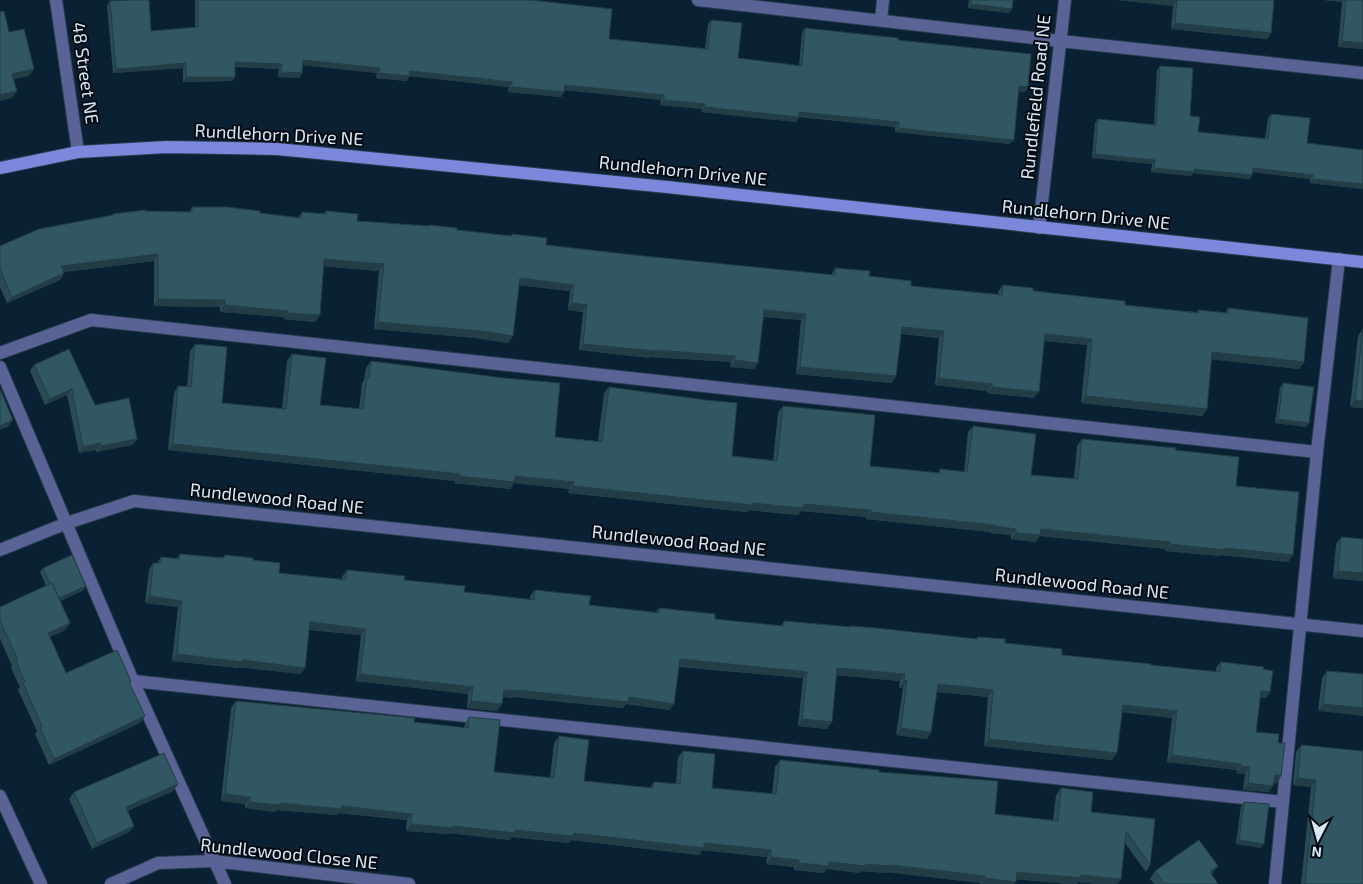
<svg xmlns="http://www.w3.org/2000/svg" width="1363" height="884" font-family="'Exo 2',sans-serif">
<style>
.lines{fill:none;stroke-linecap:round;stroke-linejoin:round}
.lane-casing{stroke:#273d4f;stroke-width:14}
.street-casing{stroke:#273d4f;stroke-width:14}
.secondary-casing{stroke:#273d4f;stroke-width:14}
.lane{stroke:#5a6396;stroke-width:12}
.street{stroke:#5a6396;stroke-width:12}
.secondary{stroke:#7c88db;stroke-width:12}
.wall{fill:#2a4b54}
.shaded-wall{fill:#223d45}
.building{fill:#315762;stroke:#223d45}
.labels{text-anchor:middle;stroke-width:4;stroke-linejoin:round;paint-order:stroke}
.street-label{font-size:18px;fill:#d9e8f5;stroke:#030a12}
</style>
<rect width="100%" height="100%" fill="#0a2134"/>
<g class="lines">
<defs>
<g id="lane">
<polyline points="698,0 1060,41 1363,73"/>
<polyline points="881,20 883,0"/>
<polyline points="0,353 91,320 1317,452"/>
<polyline points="0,367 133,681 225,884"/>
<polyline points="133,681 1283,802"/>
<polyline points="1275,884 1317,452 1339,259"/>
</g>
<g id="street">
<polyline points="56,0 78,152"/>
<polyline points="1039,228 1065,0"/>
<polyline points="0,550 67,523 134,501 1363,631"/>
<polyline points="0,796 41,884"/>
<polyline points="111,884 158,863 213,861 409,884"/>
</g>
<polyline id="secondary" points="0,168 78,152 167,147 277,149 667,187 1363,262"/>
</defs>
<use href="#lane" class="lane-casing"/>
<use href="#street" class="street-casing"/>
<use href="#secondary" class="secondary-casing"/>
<use href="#lane" class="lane"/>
<use href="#street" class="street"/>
<use href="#secondary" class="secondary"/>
</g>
<g class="wall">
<polygon points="195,0 531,0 609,39 705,49 708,24 711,20 738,58 799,66 802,32 805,28 898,40 1025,92 1019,91 1010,144 895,132 895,127 799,117 796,122 701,112 702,109 660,105 661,100 565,90 561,97 508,92 509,87 410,76 406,81 376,78 377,73 303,65 302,73 299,78 278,77 279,69 235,67 235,77 232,81 183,82 183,68 113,73 107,6 110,1 151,31 195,28"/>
<polygon points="969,0 1013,0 1012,9 1009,13 968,8"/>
<polygon points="1118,0 1274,0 1271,33 1267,39 1171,29 1173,6"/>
<polygon points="1324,0 1363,0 1363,49 1338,47 1342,2"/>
<polygon points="1160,66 1198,132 1265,139 1268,118 1271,114 1307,143 1363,150 1363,189 1310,183 1310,179 1253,172 1252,175 1250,179 1193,173 1191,176 1151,172 1152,164 1092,158 1095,123 1098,119 1154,125 1157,70"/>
<polygon points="192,207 260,213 298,218 302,212 324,214 326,211 357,221 428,226 429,225 457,230 511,236 512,234 546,245 634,255 831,275 835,268 911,286 998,294 998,292 1003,285 1125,305 1197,312 1198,310 1225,313 1228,308 1304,362 1299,369 1211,359 1207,409 1202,416 1081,403 1087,345 1044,341 1034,398 987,393 987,391 935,385 939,338 901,334 892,383 796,374 801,320 764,317 754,369 730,367 731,362 651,357 650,358 579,350 583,312 568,310 570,291 519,285 513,336 508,343 475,338 374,329 379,271 324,266 320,315 315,322 283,319 284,317 220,312 220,307 154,306 154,261 64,272 64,273 60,280 7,303 0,287 0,246 112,215 113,214 145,211 189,212"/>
<polygon points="1363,329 1363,408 1350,407 1358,336"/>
<polygon points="195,344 222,403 282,409 287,361 292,354 320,405 359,409 362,383 364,380 366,368 371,361 555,437 598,441 604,393 609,387 732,456 773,461 778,413 783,406 870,466 938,473 940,469 964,472 968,432 973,426 1031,475 1074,479 1077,446 1082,439 1175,450 1236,486 1293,555 1288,562 1221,555 1220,556 1165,551 1166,549 1040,536 1035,542 1011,539 1011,535 990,533 990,532 866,519 866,517 801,511 798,515 748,510 747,512 568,493 569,489 514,483 510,489 454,483 455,481 168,450 174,393 178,386 187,387 190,351"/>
<polygon points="69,349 95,405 137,439 132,445 96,452 96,450 79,453 67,395 45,405 30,371 34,365"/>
<polygon points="1283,383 1309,423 1306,427 1275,423 1280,387"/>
<polygon points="1341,537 1363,539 1363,581 1333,578 1336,544"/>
<polygon points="180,554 222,558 225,555 253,560 279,573 342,579 342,577 347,570 404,580 464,592 530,599 530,596 535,590 589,605 656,612 659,608 715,619 781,626 784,621 850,627 851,626 976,639 978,637 1062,655 1151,665 1216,672 1216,668 1221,662 1263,669 1266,698 1260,698 1256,732 1278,743 1277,783 1274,783 1269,792 1243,790 1245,774 1236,773 1237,770 1167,762 1172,718 1122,712 1112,760 984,746 988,697 937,692 931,732 927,739 896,735 903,688 899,688 900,681 837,675 827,729 798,726 803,678 679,667 670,710 626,704 623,708 513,697 512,698 503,697 502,704 497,711 467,708 468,694 356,681 361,635 309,630 301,674 239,667 238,668 172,661 178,607 145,603 149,570 153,563 157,563 161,557 176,559"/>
<polygon points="43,568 86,586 84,590 60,601 70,623 65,630 50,637 66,673 131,681 130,683 140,723 49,765 35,734 37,731 18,690 20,687 11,668 12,666 0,639 0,607 46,586 40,572"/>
<polygon points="1327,671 1363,674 1318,711 1322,678"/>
<polygon points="236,701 464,728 465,724 469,717 494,772 550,778 554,743 559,736 584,781 650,788 654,782 676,784 678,757 683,751 712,788 772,794 775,767 780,760 879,772 995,814 1053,820 1056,795 1061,788 1091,812 1155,819 1150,865 1146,872 1125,843 1121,879 1117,884 1097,884 1078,882 1077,884 1068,884 1016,879 1014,884 980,884 980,883 887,872 886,873 861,871 860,873 827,869 824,873 794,870 794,867 766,864 767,857 702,850 699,855 571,840 569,843 512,837 510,840 449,833 448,834 406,831 407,820 338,813 337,815 276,810 275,812 245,808 245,804 221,801 231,708"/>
<polygon points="1301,745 1363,884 1301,884 1311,787 1293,785 1296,752"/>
<polygon points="178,784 173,791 127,811 134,826 129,832 92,849 69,799 74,792"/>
<polygon points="1244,802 1261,848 1236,844 1241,806"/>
<polygon points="1155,871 1213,873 1211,874 1218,884 1154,884 1150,879"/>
</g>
<g class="shaded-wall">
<polygon points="1118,0 1177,0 1173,6"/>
<polygon points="1324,0 1343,0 1342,2"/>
<polygon points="971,4 1012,9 1009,13 968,8"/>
<polygon points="1175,23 1271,33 1267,39 1171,29"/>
<polygon points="1342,41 1363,43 1363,49 1338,47"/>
<polygon points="303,60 380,68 377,73 300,65"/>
<polygon points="235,62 282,64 279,69 232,66"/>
<polygon points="186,63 183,68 113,73 116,69"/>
<polygon points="34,69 29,76 7,81 12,74"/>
<polygon points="410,71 512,82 509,87 407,76"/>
<polygon points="281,72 302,73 299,78 278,77"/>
<polygon points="379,73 409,76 406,81 376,78"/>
<polygon points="186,77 235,77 232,81 183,82"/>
<polygon points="565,85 664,95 661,100 562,89"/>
<polygon points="1019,86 1028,87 1025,92 1016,91"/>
<polygon points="512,87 564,92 561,97 508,92"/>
<polygon points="17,91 12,98 0,101 0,95"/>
<polygon points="664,100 705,104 702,109 660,105"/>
<polygon points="705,107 799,117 796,122 701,112"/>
<polygon points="799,112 899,122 895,127 796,116"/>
<polygon points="898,128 1014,140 1010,144 895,132"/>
<polygon points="1095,154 1155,160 1152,164 1092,158"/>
<polygon points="1154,168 1194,169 1252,175 1250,179 1193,173 1191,176 1151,172"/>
<polygon points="1253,168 1313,175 1310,179 1250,172"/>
<polygon points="1312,179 1363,184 1363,189 1310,183"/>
<polygon points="158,254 154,261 56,273 61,266"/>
<polygon points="324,259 384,264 379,271 319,266"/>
<polygon points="64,273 60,280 7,303 12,297"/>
<polygon points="520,278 574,285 570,291 515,285"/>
<polygon points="158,299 225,300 220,307 154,306"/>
<polygon points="572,303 587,305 583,312 568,310"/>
<polygon points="224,305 288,311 284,317 220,312"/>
<polygon points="764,310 806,314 801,320 760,316"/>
<polygon points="288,313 320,315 315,322 283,319"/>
<polygon points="378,322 480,331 513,336 508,343 475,338 374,329"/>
<polygon points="902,327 944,331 939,338 897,333"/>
<polygon points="1045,334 1092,339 1087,345 1040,340"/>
<polygon points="583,344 655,350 735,356 731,362 651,357 650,358 579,350"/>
<polygon points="1212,352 1304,362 1299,369 1207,359"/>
<polygon points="735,360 758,363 754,369 730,367"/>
<polygon points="800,367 896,376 892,383 796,374"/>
<polygon points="939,378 992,384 987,391 935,385"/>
<polygon points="992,387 1039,392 1034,398 987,393"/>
<polygon points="72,389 67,395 45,405 50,399"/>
<polygon points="1086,396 1207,409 1202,416 1081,403"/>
<polygon points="1355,400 1363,401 1363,408 1350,407"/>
<polygon points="1278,419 1309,423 1306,427 1275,423"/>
<polygon points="13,420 8,427 0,430 0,426"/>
<polygon points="137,439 132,445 96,452 101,446"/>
<polygon points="100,443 96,450 79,453 83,447"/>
<polygon points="173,444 460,474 455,481 168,450"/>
<polygon points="459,476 515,476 574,482 569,489 514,483 510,489 454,483"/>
<polygon points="573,486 752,503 804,504 871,510 866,517 801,511 798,515 748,510 747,512 568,493"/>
<polygon points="871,512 995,525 990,532 866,519"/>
<polygon points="995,526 1016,529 1011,535 990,533"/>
<polygon points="1041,529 1170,542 1166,549 1040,536 1035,542 1011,539 1016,533"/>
<polygon points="1170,544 1225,548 1293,555 1288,562 1221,555 1220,556 1165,551"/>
<polygon points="1338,571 1363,573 1363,581 1333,578"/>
<polygon points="86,586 84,590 55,603 57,599"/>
<polygon points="150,596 182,601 178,607 145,603"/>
<polygon points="310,622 366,629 361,635 305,629"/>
<polygon points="70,623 65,630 43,640 48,633"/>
<polygon points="177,654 243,660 305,668 301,674 239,667 238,668 172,661"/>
<polygon points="680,659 807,672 803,678 675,666"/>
<polygon points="837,668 905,674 900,681 833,675"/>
<polygon points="360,674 473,687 468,694 356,681"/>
<polygon points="904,681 907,681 903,688 899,688"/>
<polygon points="938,684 993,690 988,697 933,691"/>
<polygon points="504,690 517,690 629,697 674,704 670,710 626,704 623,708 513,697 512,698 499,696"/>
<polygon points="1261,691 1270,692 1266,698 1256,697"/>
<polygon points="471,701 502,704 497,711 467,708"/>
<polygon points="1323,704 1363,708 1363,716 1318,711"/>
<polygon points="1123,705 1177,711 1172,718 1118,712"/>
<polygon points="145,716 140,723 49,765 54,759"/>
<polygon points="802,719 832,722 827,729 798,726"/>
<polygon points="901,728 931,732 927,739 896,735"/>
<polygon points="989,739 1117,753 1112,760 984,746"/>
<polygon points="1172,755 1241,764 1237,770 1167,762"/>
<polygon points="1241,766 1250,767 1245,774 1236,773"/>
<polygon points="1275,775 1281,776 1277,783 1270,782"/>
<polygon points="1298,778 1316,780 1311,787 1293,785"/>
<polygon points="1248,783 1273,786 1269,792 1243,790"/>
<polygon points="178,784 173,791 121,814 126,807"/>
<polygon points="225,794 250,797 245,804 221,801"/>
<polygon points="250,802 342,806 412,814 407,820 338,813 337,815 276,810 275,812 245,808"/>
<polygon points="411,824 574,833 704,843 771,850 767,857 702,850 699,855 571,840 569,843 512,837 510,840 449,833 448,834 406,831"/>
<polygon points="134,826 129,832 92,849 97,843"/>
<polygon points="1239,840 1264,844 1261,848 1236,844"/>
<polygon points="771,857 799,860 794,867 766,864"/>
<polygon points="829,862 891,865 985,876 980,883 887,872 886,873 861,871 860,873 827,869 824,873 794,870 799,863"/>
<polygon points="1218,866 1213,873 1204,879 1210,872"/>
<polygon points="1017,872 1081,875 1121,879 1117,884 1097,884 1078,882 1077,884 1068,884 1012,879"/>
<polygon points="985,878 1016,882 1014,884 981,884"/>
</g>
<g class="building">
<polygon points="130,0 149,0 151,31 198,27 198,0 531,0 612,9 609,39 708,49 711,20 742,23 738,58 802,66 805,28 898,38 898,40 1031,54 1028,87 1019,86 1014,140 898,128 899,122 799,112 799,117 705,107 705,104 664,100 664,95 565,85 564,92 512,87 512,82 410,71 409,76 379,73 380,68 303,60 302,73 281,72 282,64 235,62 235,77 186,77 186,63 116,69 110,1"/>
<polygon points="971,0 1013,0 1012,9 971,4"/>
<polygon points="1176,0 1274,0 1271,33 1175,23 1177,0"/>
<polygon points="1346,0 1363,0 1363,43 1342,41"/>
<polygon points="4,11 9,32 24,29 34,69 12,74 17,91 0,95 0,12"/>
<polygon points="1160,66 1193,68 1190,116 1200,117 1198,132 1268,139 1271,114 1310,118 1307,143 1363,150 1363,184 1312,179 1313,175 1253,168 1252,175 1194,169 1194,172 1154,168 1155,160 1095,154 1098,119 1156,125"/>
<polygon points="192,207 227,207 260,211 260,213 301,218 302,212 326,214 326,211 358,214 357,221 429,226 429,225 457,228 457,230 512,236 512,234 547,238 546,245 634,255 835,275 835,268 870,271 869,276 911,281 911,286 1002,295 1003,285 1033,288 1033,291 1060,294 1125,301 1125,305 1198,313 1198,310 1228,313 1228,308 1308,318 1304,362 1212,352 1207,409 1086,396 1092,339 1045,334 1039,392 992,387 992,384 939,378 944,331 902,327 896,376 800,367 806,314 764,310 758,363 735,360 735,356 655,350 654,351 583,344 587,305 572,303 574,285 520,278 513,336 480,331 378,322 384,264 324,259 320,315 288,313 288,311 224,305 225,300 158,299 158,254 61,266 64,273 12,297 0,269 0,246 39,229 113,215 113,214 145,210 145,211 192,212"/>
<polygon points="1363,329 1363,401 1355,400"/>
<polygon points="195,344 227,347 222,403 286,409 292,354 326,358 320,405 363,409 367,377 369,377 371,361 504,378 560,383 555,437 602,442 609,387 706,400 737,403 732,456 777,461 783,406 875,415 870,466 940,473 940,469 967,472 973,426 1036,434 1031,475 1078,479 1082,439 1176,448 1175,450 1239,457 1236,486 1299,492 1293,555 1225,548 1225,550 1170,544 1170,542 1041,529 1040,535 1016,533 1016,529 995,526 995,525 871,512 871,510 804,504 803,508 752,503 752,505 573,486 574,482 515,476 514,482 459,476 460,474 173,444 178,386 191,387"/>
<polygon points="69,349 95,405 129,398 137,439 101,446 100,443 83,447 72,389 50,399 34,365"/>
<polygon points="1283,383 1314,387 1309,423 1278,419"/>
<polygon points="0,389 13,420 0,426"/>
<polygon points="1341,537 1363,539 1363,573 1338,571"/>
<polygon points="180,554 224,558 225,555 253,558 253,560 280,563 279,573 346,580 347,570 405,576 404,580 465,586 464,592 534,600 535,590 591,596 589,605 659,613 659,608 715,614 715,619 784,626 784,621 851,627 851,626 876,628 977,639 978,637 1005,639 1005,643 1062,649 1062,655 1151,664 1151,665 1220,672 1221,662 1264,667 1263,669 1273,671 1270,692 1261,691 1256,732 1279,734 1278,743 1285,743 1281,776 1275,775 1273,786 1248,783 1250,767 1241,766 1241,764 1172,755 1177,711 1123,705 1117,753 989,739 993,690 938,684 931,732 901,728 907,681 904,681 905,674 837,668 832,722 802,719 807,672 680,659 674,704 629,697 628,702 517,690 517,691 504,690 502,704 471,701 473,687 360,674 366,629 310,622 305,668 243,660 243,662 177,654 182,601 150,596 153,563 161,563 161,557 179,559"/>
<polygon points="72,555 86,586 59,598 52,583 50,584 43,568"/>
<polygon points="52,583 70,623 48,633 66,673 117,650 131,681 129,682 145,716 54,759 40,727 42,726 23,683 25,682 16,661 18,660 0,621 0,607"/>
<polygon points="1327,671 1363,674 1363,708 1323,704"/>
<polygon points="236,701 415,718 414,722 468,728 469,717 500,720 494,772 554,778 559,736 589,740 584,781 653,788 654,782 680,784 683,751 715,754 712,788 776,794 780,760 879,770 879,772 998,781 995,814 1058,821 1061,788 1093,792 1091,812 1155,819 1150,865 1126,831 1121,879 1081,875 1081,878 1017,872 1016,882 985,878 985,876 891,865 891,866 865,864 865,866 829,862 829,866 799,863 799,860 771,857 771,850 704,843 704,848 574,833 573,836 515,830 515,833 453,826 452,828 411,824 412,814 342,806 341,809 280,803 279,805 250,802 250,797 225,794"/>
<polygon points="1301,745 1363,751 1363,884 1305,884 1316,780 1298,778"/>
<polygon points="164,753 178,784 126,807 134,826 97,843 74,792"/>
<polygon points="1244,802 1269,804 1264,844 1239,840"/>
<polygon points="1199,840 1218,866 1210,872 1218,884 1164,884 1155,871"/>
</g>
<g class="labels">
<g class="street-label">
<text transform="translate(85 73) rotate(82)" y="6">48 Street NE</text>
<text transform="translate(1036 97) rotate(-84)" y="6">Rundlefield Road NE</text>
<text transform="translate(279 135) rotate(3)" y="6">Rundlehorn Drive NE</text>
<text transform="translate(683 171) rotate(6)" y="6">Rundlehorn Drive NE</text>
<text transform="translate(1086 215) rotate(6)" y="6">Rundlehorn Drive NE</text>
<text transform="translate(277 499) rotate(6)" y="6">Rundlewood Road NE</text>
<text transform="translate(679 541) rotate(6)" y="6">Rundlewood Road NE</text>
<text transform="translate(1082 584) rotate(6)" y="6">Rundlewood Road NE</text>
<text transform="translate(289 854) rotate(6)" y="6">Rundlewood Close NE</text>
</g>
</g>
<g transform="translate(1318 839) rotate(186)" stroke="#030a12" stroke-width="4" paint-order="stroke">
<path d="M0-4L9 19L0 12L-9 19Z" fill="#d9e8f5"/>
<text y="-8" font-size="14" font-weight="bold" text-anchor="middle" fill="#d9e8f5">N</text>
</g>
</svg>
